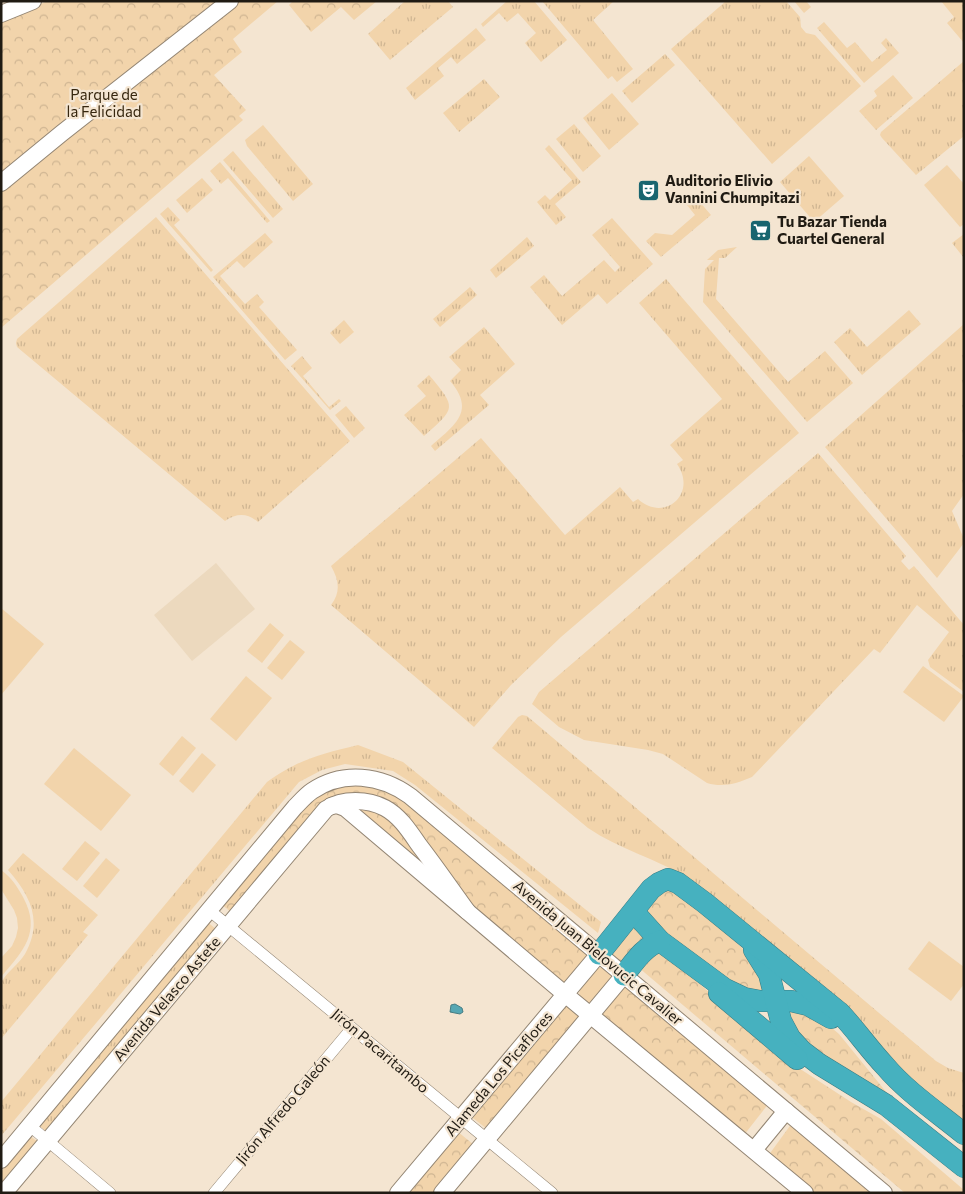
<svg xmlns="http://www.w3.org/2000/svg" width="965" height="1194" font-family="Commissioner,sans-serif">
<style>
.built{fill:#ecd9be}
.grass{fill:url(#grass-tufts)}
.park{fill:url(#park-crowns)}
.garden{fill:#f2d4ab}
.water{fill:url(#water-ripples);stroke:#467d83}
.lines{fill:none;stroke-linecap:round;stroke-linejoin:round}
.street-casing{stroke:#938573;stroke-width:12}
.secondary-casing{stroke:#938573;stroke-width:18}
.highway-casing{stroke:#397c83;stroke-width:22}
.street{stroke:#fff;stroke-width:11}
.secondary{stroke:#fff;stroke-width:16}
.highway{stroke:#46b1bf;stroke-width:21}
.labels{text-anchor:middle;stroke-width:4.5;stroke-linejoin:round;paint-order:stroke}
.park-label{font-size:15px;fill:#37270f;stroke:#f4e5d1}
.poi-label{font-size:15px;font-weight:bold;fill:#201b13;stroke:#f4e5d1;text-anchor:start}
.street-label{font-size:15px;fill:#201b13;stroke:#f4e5d1}
</style>
<defs>
<pattern id="grass-tufts" width="24" height="20" patternUnits="userSpaceOnUse" patternTransform="scale(1.25)"><rect width="24" height="20" fill="#f2d4ab"/><path d="M3 7l-1-3M5 7V3M7 7l1-3M15 17l-1-3M17 17v-4M19 17l1-3" fill="none" stroke="#cfb592"/></pattern>
<pattern id="park-crowns" width="20" height="18" patternUnits="userSpaceOnUse" patternTransform="scale(1.25)"><rect width="20" height="18" fill="#f2d4ab"/><path d="M2 6a3 3 0 1 1 6 0M12 15a3 3 0 1 1 6 0" fill="none" stroke="#cfb592"/></pattern>
<pattern id="water-ripples" width="26" height="14" patternUnits="userSpaceOnUse" patternTransform="scale(1.25)"><rect width="26" height="14" fill="#56a7b3"/><path d="M2 4q2-2 4 0t4 0M15 11q2-2 4 0t4 0" fill="none" stroke="#478790"/></pattern>
</defs>
<rect width="100%" height="100%" fill="#f4e5d1"/>
<polygon class="built" points="216,563 255,609 192,661 154,615"/>
<g class="grass">
<polygon points="405,1 448,1 453,7 390,60 368,34"/>
<polygon points="507,1 534,1 567,40 541,62 525,43 536,33 518,13 507,22 499,13 483,27 481,24"/>
<polygon points="542,1 614,1 593,20 633,69 617,82 612,76 608,79"/>
<polygon points="726,1 786,1 800,17 801,27 806,33 815,35 861,86 772,164 671,49"/>
<polygon points="794,1 806,1 811,7 804,13"/>
<polygon points="941,1 964,1 964,43 947,23 954,17"/>
<polygon points="824,22 847,48 855,42 872,62 887,50 881,43 886,38 899,53 864,83 817,28"/>
<polygon points="476,28 486,40 457,64 451,57 438,68 444,76 415,100 406,88"/>
<polygon points="665,54 675,65 632,103 622,91"/>
<polygon points="964,61 964,136 916,175 882,138 880,135 881,132"/>
<polygon points="893,75 913,98 876,130 859,111 877,96 874,91"/>
<polygon points="484,79 500,97 459,132 443,113"/>
<polygon points="612,93 639,124 609,150 583,118"/>
<polygon points="574,124 601,156 583,172 556,139"/>
<polygon points="263,125 313,184 293,201 247,146 245,140"/>
<polygon points="549,145 581,182 555,204 566,217 556,225 537,202 545,195 550,200 572,180 545,149"/>
<polygon points="233,151 283,209 273,218 223,160"/>
<polygon points="809,156 844,196 814,222 780,182"/>
<polygon points="220,162 270,221 267,223 228,178 221,184 210,171"/>
<polygon points="202,178 213,190 187,213 176,200"/>
<polygon points="692,193 711,215 661,257 646,241 655,233 672,235 695,215 687,205 687,197"/>
<polygon points="168,207 180,220 174,225 213,270 211,272 160,214"/>
<path d="M156,217L350,441L258,522C247,513 237,513 225,521L17,347L16,343L17,339Z"/>
<polygon points="612,218 653,264 607,304 598,294 562,325 530,287 544,275 562,296 604,260 615,272 620,267 592,235"/>
<polygon points="265,233 273,242 244,268 237,261 220,276 245,304 257,294 264,302 259,307 297,350 285,360 213,277"/>
<polygon points="964,234 964,258 952,243"/>
<polygon points="527,237 534,246 496,278 490,270"/>
<polygon points="737,247 725,258 719,258 716,299 788,382 825,351 853,383 807,422 703,302 705,269 714,260 707,260 718,250"/>
<path d="M666,279L799,433L561,637L511,685L474,727L331,605C341,592 339,580 331,566L481,438L565,535L620,487L633,502L638,499C664,523 698,494 677,464L683,460L670,445L722,399L639,303Z"/>
<polygon points="470,287 477,295 440,327 433,319"/>
<polygon points="909,310 921,324 862,375 834,342 850,328 867,347"/>
<polygon points="344,320 354,332 340,344 330,333"/>
<polygon points="964,324 964,494 952,511 964,539 964,543 937,578 825,447"/>
<path d="M484,327L515,364L480,395L489,405L435,451L431,446C455,425 476,411 450,381L461,370L449,357Z"/>
<polygon points="302,356 312,368 303,376 329,407 339,399 341,401 330,410 291,366"/>
<path d="M429,375C457,408 456,408 424,436L404,415L426,396L417,386Z"/>
<polygon points="346,406 365,428 354,438 335,415"/>
<path d="M818,453L906,556L901,561L909,570L914,566L964,625V692L930,667L928,660L949,632L917,605L880,653L874,649L752,777C738,783 723,788 707,783L663,754L648,750L584,740L559,727L532,704L539,692Z"/>
<path d="M522,715L527,716L936,1061L948,1068L964,1073V1126L689,878C656,859 619,849 588,828L492,748L518,717Z"/>
<path d="M358,745L403,762L601,922L598,933L415,785L393,771L345,764L322,770L299,782L1,1136V1102L267,782C299,759 321,754 358,745Z"/>
<path d="M23,853L98,915L83,932L88,935L1,1039C1,1028 0,987 2,981C8,971 19,964 25,954C43,922 31,896 8,870Z"/>
<polygon points="205,920 217,930 48,1133 36,1123"/>
<polygon points="30,1136 38,1142 1,1186 1,1172"/>
</g>
<g class="park">
<polygon points="48,1 278,1 233,39 242,52 214,75 246,110 239,116 243,120 1,328 1,20"/>
<polygon points="293,1 377,1 354,20 341,7 311,32 289,5"/>
<polygon points="354,783 395,793 590,954 564,986 484,916 468,899 409,821 345,797 232,913 220,903 299,810 327,789"/>
<polygon points="350,806 359,806 390,816 435,876"/>
<polygon points="673,889 716,922 743,949 756,964 769,992 746,993 670,942 646,914 648,908 661,892"/>
<polygon points="628,928 637,928 646,942 625,965 611,957 609,951"/>
<polygon points="656,946 788,1061 851,1102 881,1119 964,1190 964,1193 905,1193 638,967"/>
<polygon points="626,984 769,1103 744,1135 600,1015"/>
<polygon points="564,1003 580,1017 487,1129 469,1115"/>
<polygon points="792,1008 826,1023 839,1034 887,1093 912,1116 811,1050 785,1015"/>
<polygon points="792,1123 875,1193 813,1193 768,1156"/>
<polygon points="457,1131 474,1145 433,1193 406,1193"/>
</g>
<g class="garden">
<polygon points="947,165 964,184 964,224 960,227 924,185"/>
<polygon points="1,608 44,644 1,695"/>
<polygon points="270,623 284,635 262,663 247,651"/>
<polygon points="290,640 305,652 282,680 267,668"/>
<polygon points="923,666 964,696 944,722 903,692"/>
<polygon points="246,676 272,698 236,741 210,719"/>
<polygon points="182,736 196,748 173,776 159,764"/>
<polygon points="74,748 131,795 101,831 44,784"/>
<polygon points="202,753 216,765 193,793 179,781"/>
<polygon points="85,841 100,853 77,881 62,869"/>
<polygon points="106,858 120,870 97,898 83,886"/>
<path d="M1,870C11,877 17,886 23,897C42,932 23,951 1,977V958L12,946L16,937L18,928L17,918L14,910L1,889Z"/>
<polygon points="929,941 964,967 964,984 951,1001 908,969"/>
<path d="M603,967L612,974C611,987 600,999 587,1003L579,996C580,982 590,970 603,967Z"/>
</g>
<polygon class="water" points="455,1004 462,1008 463,1012 460,1014 450,1012 451,1005"/>
<g class="lines">
<defs>
<g id="street">
<polyline points="209,910 552,1193"/>
<polyline points="30,1126 110,1193"/>
<polyline points="214,1193 352,1028"/>
</g>
<g id="secondary">
<polyline points="1,14 33,1"/>
<polyline points="1,183 62,133 230,1"/>
<polyline points="331,806 337,805 345,808 566,995 805,1193"/>
<polyline points="754,1150 786,1111"/>
<path d="M1,1160L295,807C300,802 306,795 312,791C343,770 381,775 410,796L884,1193"/>
<path d="M4,1193L326,809C343,798 368,799 385,808C400,816 410,832 419,845C436,867 451,889 467,911"/>
<polyline points="398,1193 599,954"/>
<polyline points="442,1193 624,975"/>
</g>
<g id="highway">
<polyline points="634,912 660,941 725,989 744,998 760,1001 791,1001 808,1005 831,1018"/>
<polyline points="754,950 769,974 781,1021 790,1038 802,1051 819,1064 886,1105 964,1167"/>
<path d="M599,954L651,889L659,883L668,879L678,883L705,903L840,1013C856,1030 869,1049 885,1066C907,1092 937,1112 964,1134"/>
<path d="M624,975C635,961 644,947 660,941"/>
<polyline points="719,993 797,1059"/>
</g>
</defs>
<use href="#street" class="street-casing"/>
<use href="#secondary" class="secondary-casing"/>
<use href="#highway" class="highway-casing"/>
<use href="#street" class="street"/>
<use href="#secondary" class="secondary"/>
<use href="#highway" class="highway"/>
</g>
<defs>
<symbol id="theatre-square" viewBox="-11 -11 22 22"><rect x="-9" y="-9" width="18" height="18" rx="4" fill="#19656f" stroke="#f4e5d1"/><path d="M-5-5.5Q0-4 5-5.5V0Q5 5 0 6Q-5 5-5 0ZM-3.3-2.5H-1v1.5H-3.3ZM1-2.5H3.3v1.5H1ZM-2.8 1Q0 5.5 2.8 1Z" fill="#fff"/></symbol>
<symbol id="supermarket-square" viewBox="-11 -11 22 22"><rect x="-9" y="-9" width="18" height="18" rx="4" fill="#19656f" stroke="#f4e5d1"/><path d="M-6-5.5h2.5l.6 2H6L4.5 2H-2.5L-4.4-4H-6ZM-1.5 3.2a1.3 1.3 0 1 0 .1 0ZM3 3.2a1.3 1.3 0 1 0 .1 0Z" fill="#fff"/></symbol>
</defs>
<g fill-rule="evenodd">
<use href="#theatre-square" x="636" y="178" width="25" height="25"/>
<use href="#supermarket-square" x="748" y="218" width="25" height="25"/>
</g>
<g class="labels">
<g class="park-label">
<text x="104" y="100">Parque de<tspan x="104" dy="17">la Felicidad</tspan></text>
</g>
<g class="poi-label">
<text x="665" y="186">Auditorio Elivio<tspan x="665" dy="17">Vannini Chumpitazi</tspan></text>
<text x="777" y="227">Tu Bazar Tienda<tspan x="777" dy="17">Cuartel General</tspan></text>
</g>
<g class="street-label">
<text transform="translate(598 953) rotate(40)" y="5">Avenida Juan Bielovucic Cavalier</text>
<text transform="translate(167 999) rotate(-50)" y="5">Avenida Velasco Astete</text>
<text transform="translate(380 1051) rotate(40)" y="5">Jirón Pacaritambo</text>
<text transform="translate(499 1074) rotate(-50)" y="5">Alameda Los Picaflores</text>
<text transform="translate(283 1110) rotate(-50)" y="5">Jirón Alfredo Galeón</text>
</g>
</g>
<rect width="965" height="1194" fill="none" stroke="#201b13" stroke-width="5"/>
</svg>
